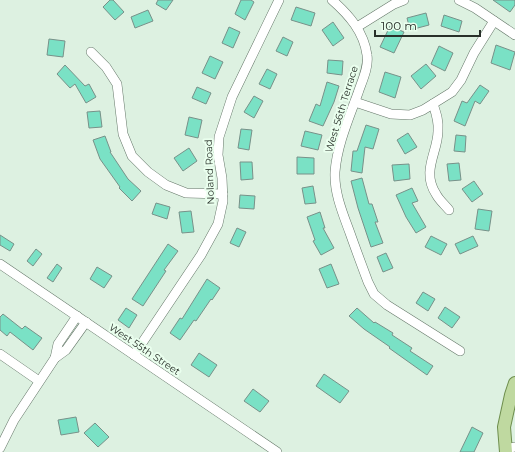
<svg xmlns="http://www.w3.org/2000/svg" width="515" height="452" font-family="Montserrat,sans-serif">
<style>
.building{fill:#7ae1c5;stroke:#789189}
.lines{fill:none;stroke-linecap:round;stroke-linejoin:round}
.minor-casing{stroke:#657769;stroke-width:10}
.major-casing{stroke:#6e8e4d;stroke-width:14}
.minor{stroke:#fff;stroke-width:9}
.major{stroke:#bfd9a0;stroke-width:12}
.labels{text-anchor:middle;stroke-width:4;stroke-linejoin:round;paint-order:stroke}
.street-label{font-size:10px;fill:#283029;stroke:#eaffee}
</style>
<rect width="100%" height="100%" fill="#ddf1e1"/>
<g class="building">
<polygon points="110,0 113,0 124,12 115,20 103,7"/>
<polygon points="158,0 173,0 166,10 156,4"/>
<polygon points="241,0 251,0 254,2 245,20 235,14"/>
<polygon points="493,0 515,0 515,5 510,12"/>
<polygon points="296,7 315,13 311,26 291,20"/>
<polygon points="148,10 153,21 135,28 131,17"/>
<polygon points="426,13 429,25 410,30 407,18"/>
<polygon points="444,15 462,21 459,32 441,26"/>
<polygon points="333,22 344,38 333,46 322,30"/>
<polygon points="390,26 404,32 394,53 380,47"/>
<polygon points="229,27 240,32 233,48 222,43"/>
<polygon points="283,37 293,42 287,56 276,51"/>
<polygon points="49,39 65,41 63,57 47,55"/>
<polygon points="496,45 515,52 510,70 491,63"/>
<polygon points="439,46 453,53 445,71 431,64"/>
<polygon points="210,56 223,62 215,79 202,73"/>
<polygon points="328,60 343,61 342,75 327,73"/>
<polygon points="426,64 436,76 421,89 411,76"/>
<polygon points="65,65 85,86 89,84 96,97 86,103 75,84 70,88 57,74"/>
<polygon points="267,69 277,74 270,89 259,84"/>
<polygon points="385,72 401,77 395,98 379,92"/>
<polygon points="327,82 339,86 334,102 323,126 309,121 316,104 320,106"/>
<polygon points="480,85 489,91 480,104 475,101 465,126 454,121 462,101 467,103"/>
<polygon points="197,87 211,93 206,104 192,98"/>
<polygon points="254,96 263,101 254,118 244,112"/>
<polygon points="100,111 102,127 89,128 87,112"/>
<polygon points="189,117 202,120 198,138 185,135"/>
<polygon points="366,125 379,129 373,149 365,147 362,173 351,171 353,151 357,151"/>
<polygon points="241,129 252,130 249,150 238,148"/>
<polygon points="305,131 322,135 318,150 301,146"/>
<polygon points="408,133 417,147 405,154 397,140"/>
<polygon points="456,135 466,136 465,152 454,151"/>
<polygon points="105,136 111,152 110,152 128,179 141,191 132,201 119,188 120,187 100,159 93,140"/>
<polygon points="189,148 197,161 183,171 174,158"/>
<polygon points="297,157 314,158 314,174 297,174"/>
<polygon points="240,162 252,162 253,179 241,180"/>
<polygon points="459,163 461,180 449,181 447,164"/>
<polygon points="409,164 410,179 394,181 392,165"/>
<polygon points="362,178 369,204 372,204 378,222 375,222 383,243 371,247 358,208 351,181"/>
<polygon points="474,181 483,194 472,202 462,189"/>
<polygon points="313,186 316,203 305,204 302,188"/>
<polygon points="412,188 418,201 412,203 426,227 416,233 406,217 396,195"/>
<polygon points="240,195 255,196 254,209 239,208"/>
<polygon points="156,203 170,207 167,219 152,214"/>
<polygon points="478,209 492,211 489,231 475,229"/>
<polygon points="191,211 194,232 182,233 179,212"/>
<polygon points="320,212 325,228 323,228 334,248 321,255 313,241 315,240 307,217"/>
<polygon points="237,228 246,232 239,247 230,243"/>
<polygon points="0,235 14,244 10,251 0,245"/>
<polygon points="431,236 447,244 441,255 425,247"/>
<polygon points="473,236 478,246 460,254 455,244"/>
<polygon points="168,244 178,251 164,270 166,271 143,306 132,299"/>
<polygon points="36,249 42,254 33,266 27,261"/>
<polygon points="386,253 393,268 383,272 377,257"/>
<polygon points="57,264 62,268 53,282 47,278"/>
<polygon points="331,264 339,284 327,288 319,269"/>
<polygon points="97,267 112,276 104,288 90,279"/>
<polygon points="207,279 220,288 212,300 211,299 196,321 194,320 180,340 170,333 180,318 182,319"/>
<polygon points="423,292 435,299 428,311 416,303"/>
<polygon points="445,307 460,317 452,328 438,318"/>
<polygon points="126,308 137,315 129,328 118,320"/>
<polygon points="357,308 374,323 375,322 393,333 392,335 412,348 410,351 433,366 427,375 389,348 390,347 364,329 349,316"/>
<polygon points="3,314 22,329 25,326 42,338 33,350 10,332 7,336 0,330 0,317"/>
<polygon points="199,353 217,365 209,377 191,365"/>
<polygon points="324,374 349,391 340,403 316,386"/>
<polygon points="253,389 269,401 260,412 244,401"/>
<polygon points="76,417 79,432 61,435 58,420"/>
<polygon points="95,423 109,437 98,447 84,433"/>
<polygon points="472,427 483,433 474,452 460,452"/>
</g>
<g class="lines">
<defs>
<g id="minor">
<path d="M332,0C349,15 364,32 367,55C369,67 362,81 358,93C349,118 337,145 335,172C334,193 343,214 350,233C356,250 362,266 368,282L374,294L387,305L460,351"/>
<polyline points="459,0 475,8 515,35"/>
<polyline points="357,27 394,4 404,0"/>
<polyline points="91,52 106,67 117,84 123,134 132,156 148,172 166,185 186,193 223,194"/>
<polyline points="355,102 391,114 410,115 423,110 452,92 461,80 474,53 494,21"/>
<path d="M433,104C436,113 439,121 438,131C438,152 421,171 436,194C439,200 445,205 449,210"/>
<polyline points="0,264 277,452"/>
<polyline points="0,354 39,381"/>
<polyline points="134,355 201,255 218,224 223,201 222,178 218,155 219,137 232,97 279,0"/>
<polyline points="55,358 58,344 77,316"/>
<polyline points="0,448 14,420 55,358 66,350 86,322"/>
<polyline points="506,449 515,447"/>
</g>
<polyline id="major" points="506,452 504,427 511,395 515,383"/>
</defs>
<use href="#minor" class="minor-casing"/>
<use href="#major" class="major-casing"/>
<use href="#minor" class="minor"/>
<use href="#major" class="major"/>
</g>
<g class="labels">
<g class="street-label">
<text transform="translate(341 109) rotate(-73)" y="4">West 56th Terrace</text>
<text transform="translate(209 172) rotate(-92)" y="4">Noland Road</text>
<text transform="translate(145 349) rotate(34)" y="4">West 55th Street</text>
</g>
</g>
<path d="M375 30v6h105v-6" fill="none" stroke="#283029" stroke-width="2"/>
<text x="381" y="30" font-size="12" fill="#283029" stroke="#eaffee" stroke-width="3" paint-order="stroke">100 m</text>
</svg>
